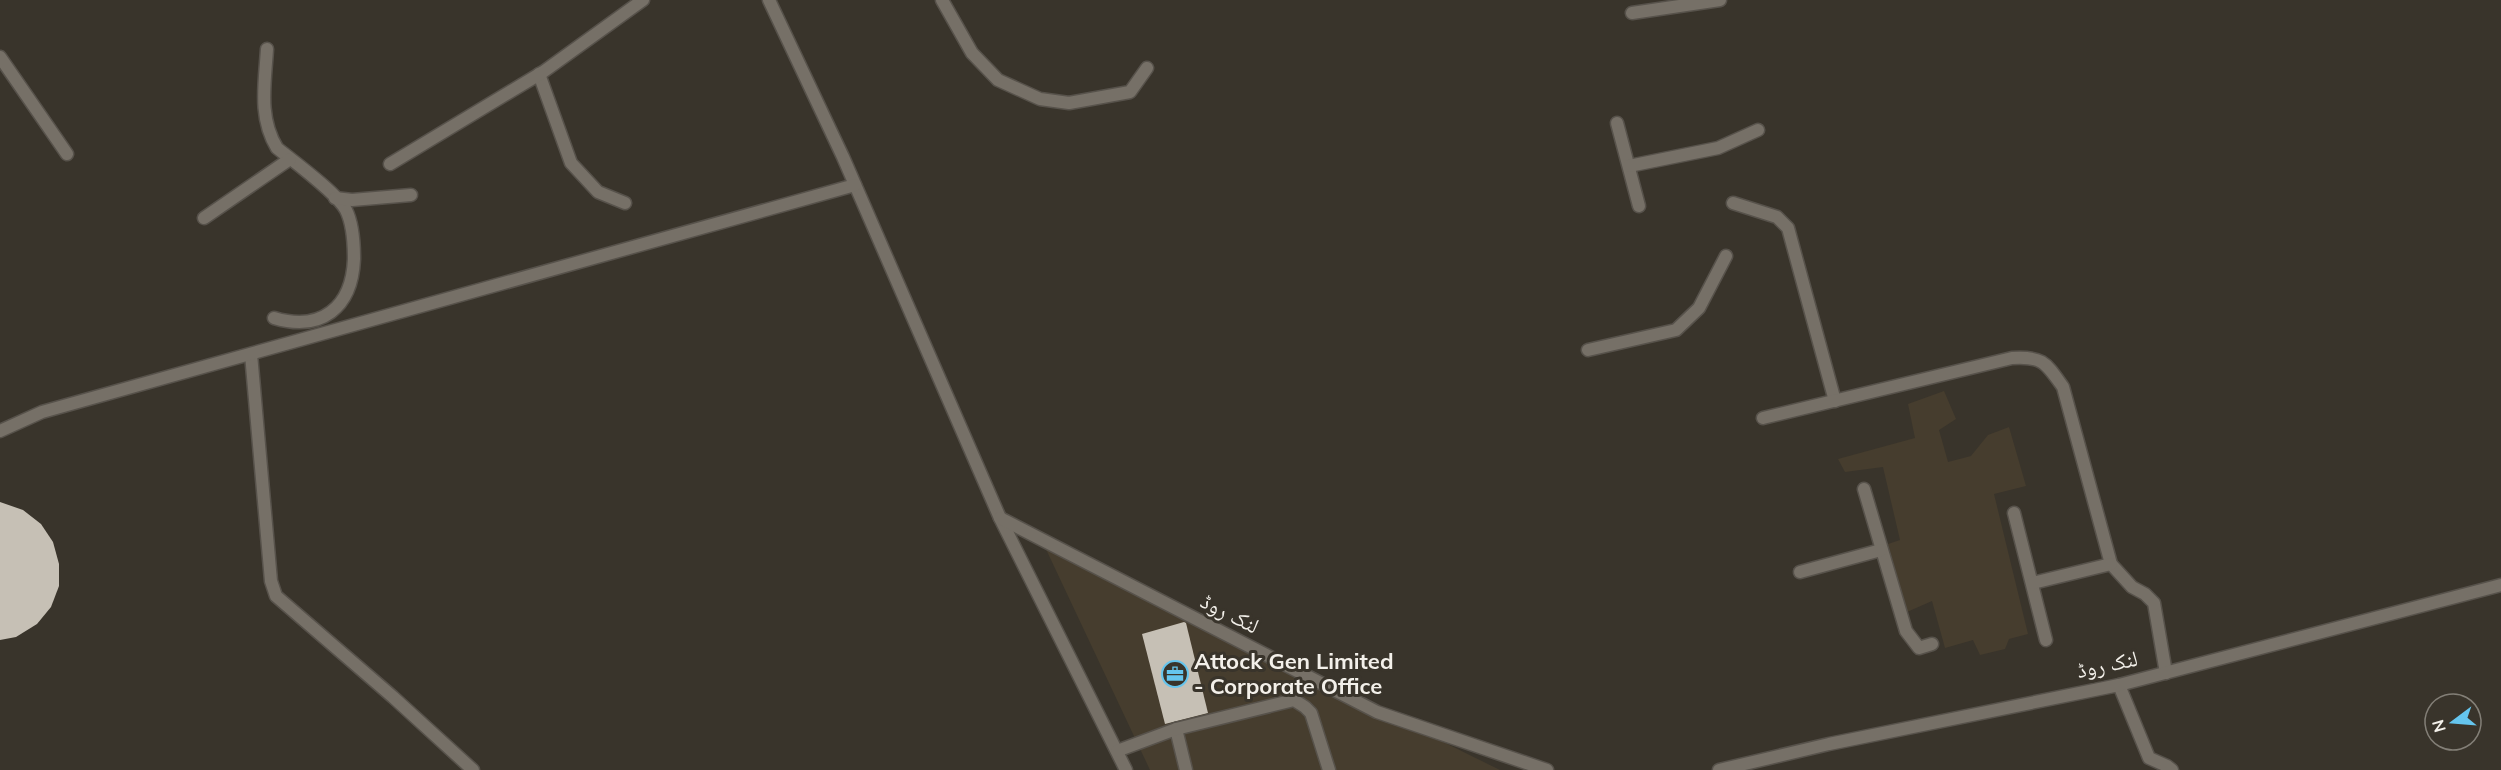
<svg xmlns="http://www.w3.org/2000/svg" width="2501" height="770" font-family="Mulish,'Noto Naskh Arabic',sans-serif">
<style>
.built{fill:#463d2e}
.building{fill:#c6c0b5}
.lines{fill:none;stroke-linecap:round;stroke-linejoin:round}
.lane-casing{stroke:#57524b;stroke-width:15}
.lane{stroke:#767067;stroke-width:12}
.labels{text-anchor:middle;stroke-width:6;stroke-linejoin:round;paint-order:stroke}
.street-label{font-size:22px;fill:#f3f0ea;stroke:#39342b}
.poi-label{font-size:22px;font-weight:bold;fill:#f3f0ea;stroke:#39342b;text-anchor:start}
</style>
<rect width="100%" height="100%" fill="#39342b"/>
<g class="built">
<polygon points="1944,391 1956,419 1939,430 1948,462 1971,456 1988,435 2009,427 2026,486 1994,494 2028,634 2009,639 2005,649 1980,655 1973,640 1945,648 1932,601 1907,612 1888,544 1900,540 1883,467 1845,472 1838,459 1915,438 1908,404"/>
<polygon points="1044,545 1500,770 1150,770"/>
</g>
<g class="building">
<polygon points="0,502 23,510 41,524 53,542 59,564 59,586 51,607 37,624 16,637 0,640"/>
<polygon points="1184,622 1186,623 1208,713 1165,724 1142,634"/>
</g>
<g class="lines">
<defs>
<g id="lane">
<polyline points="769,0 843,157 1000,518 1126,770"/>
<polyline points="942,0 972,53 998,80 1040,99 1069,103 1130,92 1147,68"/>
<polyline points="1632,13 1720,0"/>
<path d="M267,49C265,83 258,117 277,148C293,161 337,193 346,210C353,224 354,243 354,259C352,308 321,332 274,318"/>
<polyline points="0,57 67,154"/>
<polyline points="539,74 571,163 598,192 625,203"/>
<polyline points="1617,123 1639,206"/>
<polyline points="390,164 543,72 643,0"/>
<polyline points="1629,166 1718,148 1758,130"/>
<polyline points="335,198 352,200 411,195"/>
<polyline points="1733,203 1777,217 1788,228 1835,401"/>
<polyline points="204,218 290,159"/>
<polyline points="1588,350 1676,330 1699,308 1726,256"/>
<polyline points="251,354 271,581 276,596 393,697 473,770"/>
<path d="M1763,418L2012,358C2043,356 2046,363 2063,387L2111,564L2132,587L2145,594L2154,603L2166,673"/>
<polyline points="0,431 42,412 855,185"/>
<polyline points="1864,489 1906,631 1919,648 1932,644"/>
<polyline points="2014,513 2046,640"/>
<polyline points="1000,518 1377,712 1547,770"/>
<polyline points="1800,572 1881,550"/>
<polyline points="2033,583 2111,564"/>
<polyline points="2119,685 2149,758 2167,766 2172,770"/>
<polyline points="1176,729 1186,770"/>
<polyline points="1117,751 1176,729 1294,700 1305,707 1311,713 1329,770"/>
<polyline points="1719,770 1829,744 2119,685 2501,585"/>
</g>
</defs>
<use href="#lane" class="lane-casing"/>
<use href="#lane" class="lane"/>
</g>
<defs>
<symbol id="office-ring" viewBox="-11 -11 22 22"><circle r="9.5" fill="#39342b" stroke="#65c5ee" stroke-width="1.5"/><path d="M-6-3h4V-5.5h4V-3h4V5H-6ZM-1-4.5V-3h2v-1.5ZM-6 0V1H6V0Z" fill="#65c5ee"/></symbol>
</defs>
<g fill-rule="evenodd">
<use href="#office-ring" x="1160" y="659" width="30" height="30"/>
</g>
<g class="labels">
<g class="street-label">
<text transform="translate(1230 613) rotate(27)" y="8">لنک روڈ</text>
<text transform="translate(2107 664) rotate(-12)" y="8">لنک روڈ</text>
</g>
<g class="poi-label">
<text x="1194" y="669">Attock Gen Limited<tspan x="1194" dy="25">- Corporate Office</tspan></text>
</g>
</g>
<g transform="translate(2453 722) rotate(254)"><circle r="28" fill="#39342b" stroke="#837f77" stroke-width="1.5"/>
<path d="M0-4.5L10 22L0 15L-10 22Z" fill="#65c5ee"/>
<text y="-9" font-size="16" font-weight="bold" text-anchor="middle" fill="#f3f0ea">N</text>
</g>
</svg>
